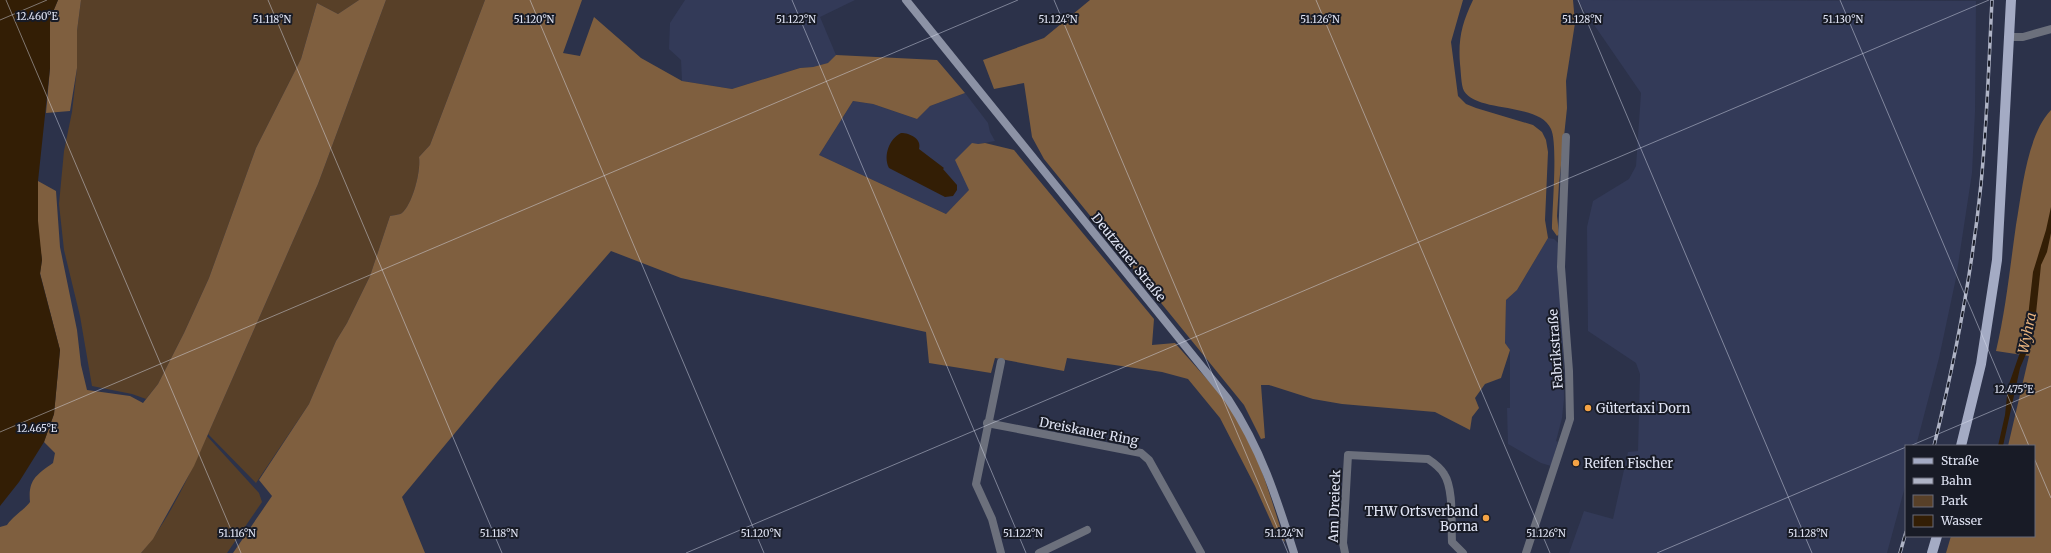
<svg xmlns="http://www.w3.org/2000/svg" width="2051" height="553" font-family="Merriweather,serif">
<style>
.built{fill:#333a58}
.green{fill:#584028}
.forest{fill:#7f5f3f}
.water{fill:#331e05}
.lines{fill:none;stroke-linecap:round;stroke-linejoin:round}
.minor{stroke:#6c707c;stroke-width:8}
.secondary{stroke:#8c92a5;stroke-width:8}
.primary{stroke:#a4abc4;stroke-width:10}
.rail-casing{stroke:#afb4c6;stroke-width:3.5}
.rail{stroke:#181b26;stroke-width:2;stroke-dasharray:6;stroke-linecap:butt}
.ticks{fill:none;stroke:#e0e4f4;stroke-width:1;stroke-opacity:0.45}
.poi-dot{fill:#f5a345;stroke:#181b26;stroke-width:1.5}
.labels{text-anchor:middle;stroke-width:4;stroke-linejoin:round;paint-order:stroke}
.street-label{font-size:13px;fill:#e0e4f4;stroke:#181b26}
.poi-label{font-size:13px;fill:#e0e4f4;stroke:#181b26;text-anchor:start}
.water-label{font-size:14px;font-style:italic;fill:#e7b27d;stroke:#181b26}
.ticks-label{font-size:10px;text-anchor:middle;fill:#e0e4f4;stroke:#181b26;stroke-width:4;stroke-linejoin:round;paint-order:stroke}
</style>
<rect width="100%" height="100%" fill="#2c324a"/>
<g class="built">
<polygon points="685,0 855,0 820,17 836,55 829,63 813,67 800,68 732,89 682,81 681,60 669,49 670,23"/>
<polygon points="1577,0 1976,1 1975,112 1972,173 1956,278 1939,358 1916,446 1906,446 1906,483 1887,553 1569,553 1584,511 1613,519 1628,452 1638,451 1640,374 1636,363 1588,331 1587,227 1593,201 1629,179 1636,166 1641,93"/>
<polygon points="965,93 988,123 990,132 995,141 978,144 970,190 946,214 819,155 853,101 873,104 917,119 930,106"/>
<polygon points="1548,238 1554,239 1558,243 1563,318 1564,399 1562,418 1556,441 1558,442 1551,466 1541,463 1508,444 1507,408 1510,408 1510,350 1505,343 1506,300 1517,290"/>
</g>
<g class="green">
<polygon points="81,0 359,0 338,14 317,3 301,59 256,148 209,278 184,333 158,384 146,399 132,394 92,386 80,316 64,250 59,204 64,151 72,112 77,68 77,31"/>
<path d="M386,0H485L430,145L419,157C421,171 413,203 402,213C399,215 393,215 390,216L370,276L347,323L336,341L309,404L256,483L208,434L318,184Z"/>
<path d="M207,436L259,493L262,502L227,553H141C168,522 190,474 207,436Z"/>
</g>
<g class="forest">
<polygon points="58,0 81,0 77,31 77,68 70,111 46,113 50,68 50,19"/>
<path d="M359,0H386L318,184L194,466L153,539L141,553H0V527L7,525C14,515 23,511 30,502C28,480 36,475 53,463L55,453L44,442L54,414L60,350L40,273L42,260L38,233V181L56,191L60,247L77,330L81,365L87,390L130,396L143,403L158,384L184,333L209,278L256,148L301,59L317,3L338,14Z"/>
<path d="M485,0H582L563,53L580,56L594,17L641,58L682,81L732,89L800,68L813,67L828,63L836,55L937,60L965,93L930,106L917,119L873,104L853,101L819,155L946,214L969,190L955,160L972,143L978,144L985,143L1014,150L1154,319L1152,345L1175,343C1198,370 1230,401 1246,433C1263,468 1273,506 1285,542L1277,535L1255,486L1220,418L1188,379L1162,372L1067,358L1064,371L995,358L991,373L929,363L926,332L681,278L611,251L498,381L402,497L425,553H233L272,496L259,480L309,404L336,341L347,323L370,276L390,216C393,215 399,215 402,213C413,203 421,171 419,157L430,145Z"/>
<polygon points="1090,0 1463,0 1451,42 1458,96 1466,104 1476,108 1533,125 1542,132 1546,140 1548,152 1545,220 1548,238 1517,290 1506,300 1505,343 1510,350 1501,378 1485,384 1475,398 1479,408 1472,417 1470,430 1435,412 1342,404 1313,399 1269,385 1261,385 1265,438 1261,439 1244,405 1044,159 1032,137 1024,83 994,89 983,60 1044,38"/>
<path d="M1473,0H1573L1575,23L1566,81L1567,108L1559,184L1557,216L1559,234L1557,236L1552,229C1552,209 1558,144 1551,129C1539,102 1477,113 1464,91C1461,85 1461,72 1460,64C1458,39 1462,23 1473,0Z"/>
<path d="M2051,110V553H1946L1951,536H2034V446H2008L2029,356L1996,351C2006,309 2010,267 2016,225C2022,191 2027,135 2051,110Z"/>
</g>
<g class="water">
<polygon points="0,0 58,0 50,19 50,68 38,181 38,221 42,260 40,274 60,350 54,414 44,442 19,482 0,506"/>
<path d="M901,133C910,133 922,139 919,149L944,168L943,169L957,185V190L953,196L945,197L889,168C883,156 889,139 901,133Z"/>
<polygon points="2051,207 2051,233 2047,252 2041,265 2035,323 2029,347 2020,368 2003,446 1998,446 2005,415 2008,387 2026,335 2033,272 2046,230"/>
</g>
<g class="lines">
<g class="minor">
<polyline points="2009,37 2023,37 2051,29"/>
<polyline points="1001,362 976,484 992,519 1001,553"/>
<polyline points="987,423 1141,453 1149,460 1201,553"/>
<polyline points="1039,553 1087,530"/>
<path d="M1345,553L1343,543L1348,455L1428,459C1434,463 1440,467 1444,474C1454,489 1451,524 1452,542L1463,553"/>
<polyline points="1526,553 1570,419 1569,371 1561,267 1566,137"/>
</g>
<path class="secondary" d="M906,0L1228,399C1261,449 1276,496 1294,553"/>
<g class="primary">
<polyline points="1961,446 1981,364 1997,260 2011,0"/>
<polyline points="1932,553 1937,536"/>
</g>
<defs>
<g id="rail">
<path d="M1934,446C1955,360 1972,273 1981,184C1987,123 1989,61 1992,0"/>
<polyline points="1900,553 1906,532"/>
</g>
</defs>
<use href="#rail" class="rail-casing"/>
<use href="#rail" class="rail"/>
</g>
<path class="ticks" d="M6,0L241,553M268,0L502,553M530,0L764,553M792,0L1026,553M1054,0L1288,553M1316,0L1550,553M1578,0L1812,553M1840,0L2029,446M0,20L47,0M0,432L1018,0M1910,446L2051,386M2034,458L2051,498M686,553L1989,0M1657,553L1906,447"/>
<g class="poi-dot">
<circle cx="1588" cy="408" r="4"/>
<circle cx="1576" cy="463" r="4"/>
<circle cx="1486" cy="518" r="4"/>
</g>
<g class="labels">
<g class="street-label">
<text transform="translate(1129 257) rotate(51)" y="5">Deutzener Straße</text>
<text transform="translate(1555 349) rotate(-94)" y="5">Fabrikstraße</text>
<text transform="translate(1089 431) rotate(11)" y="5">Dreiskauer Ring</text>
<text transform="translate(1334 506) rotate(-88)" y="5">Am Dreieck</text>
</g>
<g class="poi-label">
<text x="1596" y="413">Gütertaxi Dorn</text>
<text x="1584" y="468">Reifen Fischer</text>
<text x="1478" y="516" text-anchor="end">THW Ortsverband<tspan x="1478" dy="15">Borna</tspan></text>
</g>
<g class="water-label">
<text transform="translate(2027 333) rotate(-78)" y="5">Wyhra</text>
</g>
</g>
<g class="ticks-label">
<text x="37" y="20">12.460°E</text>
<text x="272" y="23">51.118°N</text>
<text x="534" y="23">51.120°N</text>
<text x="796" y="23">51.122°N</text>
<text x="1058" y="23">51.124°N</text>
<text x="1320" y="23">51.126°N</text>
<text x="1582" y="23">51.128°N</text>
<text x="1843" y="23">51.130°N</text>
<text x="2014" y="393">12.475°E</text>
<text x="37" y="432">12.465°E</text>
<text x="237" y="537">51.116°N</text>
<text x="499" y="537">51.118°N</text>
<text x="761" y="537">51.120°N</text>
<text x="1023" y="537">51.122°N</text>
<text x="1284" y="537">51.124°N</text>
<text x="1546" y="537">51.126°N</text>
<text x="1808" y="537">51.128°N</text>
</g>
<rect x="1905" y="445" width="130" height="92" fill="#181b26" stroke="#686b78"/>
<rect x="1913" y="458" width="20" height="6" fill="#a4abc4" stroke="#686b78"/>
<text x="1941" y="465" font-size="12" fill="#e0e4f4">Straße</text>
<rect x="1913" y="478" width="20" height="6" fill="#afb4c6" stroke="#686b78"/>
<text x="1941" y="485" font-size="12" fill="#e0e4f4">Bahn</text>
<rect x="1913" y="495" width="20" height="12" fill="#584028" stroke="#686b78"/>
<text x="1941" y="505" font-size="12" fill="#e0e4f4">Park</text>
<rect x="1913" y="515" width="20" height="12" fill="#331e05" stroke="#686b78"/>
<text x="1941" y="525" font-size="12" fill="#e0e4f4">Wasser</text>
</svg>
